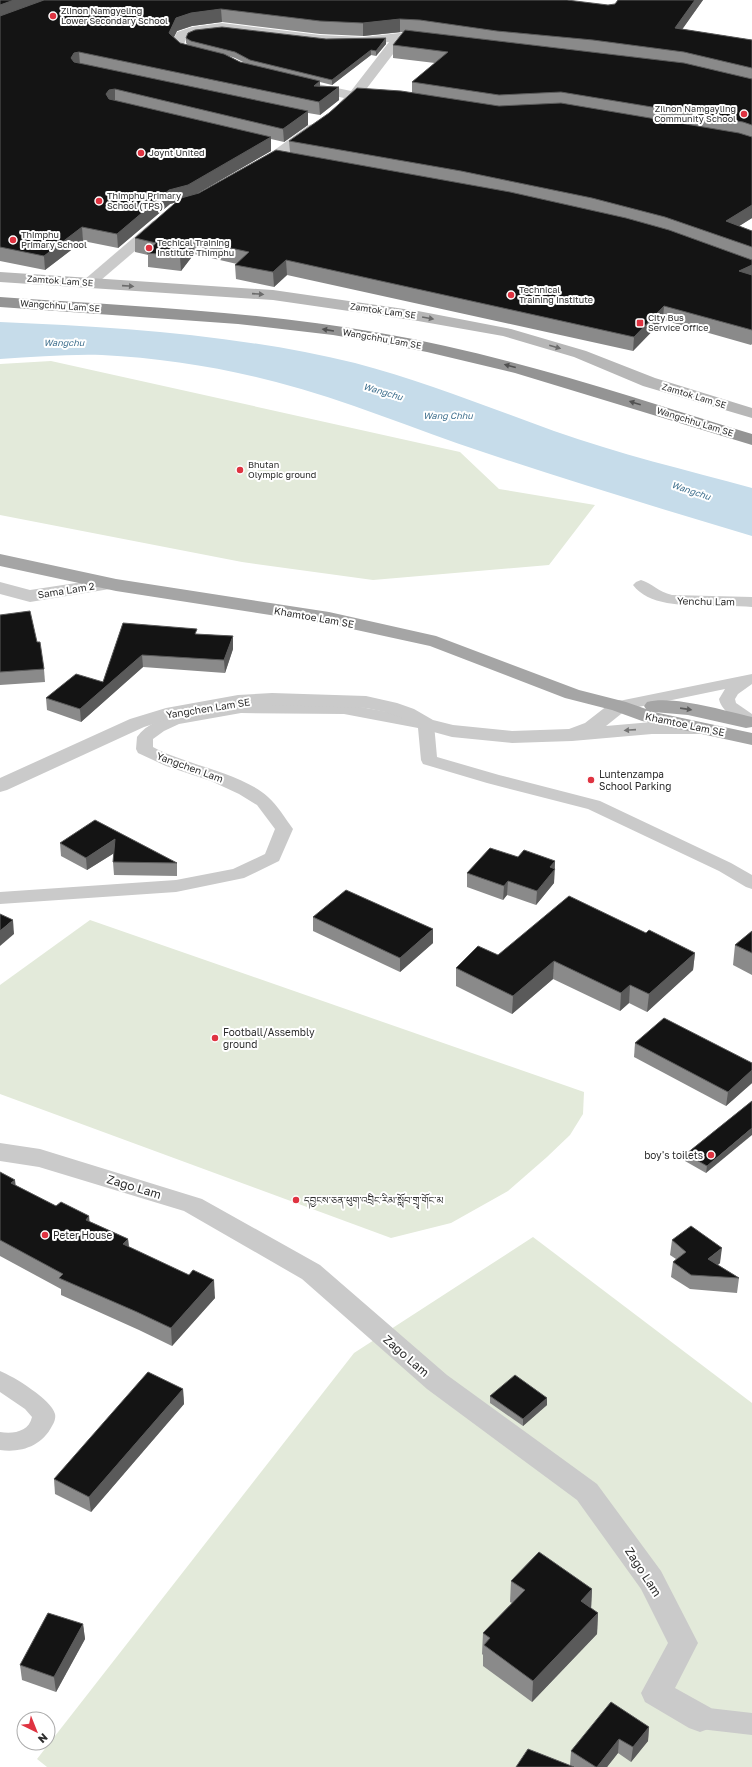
<svg xmlns="http://www.w3.org/2000/svg" width="752" height="1767" font-family="'Golos Text','Noto Serif Tibetan',sans-serif">
<style>
.green{fill:#e3eada}
.water{fill:#c6dcea}
.lines{fill:none;stroke-linecap:round;stroke-linejoin:round}
.lane{fill:#cacaca;fill-rule:evenodd}
.street{fill:#cacaca;fill-rule:evenodd}
.secondary{fill:#b7b7b7;fill-rule:evenodd}
.primary{fill:#a5a5a5;fill-rule:evenodd}
.highway{fill:#949494;fill-rule:evenodd}
.wall{fill:#8a8a8a;fill-rule:evenodd}
.shaded-wall{fill:#5a5a5a}
.building{fill:#141414;stroke:#5a5a5a}
.oneway{fill:#6b6b6b}
.oneway2{fill:#515151}
.oneway3{fill:#5d5d5d}
.oneway4{fill:#747474}
.poi-dot{fill:#df3341;stroke:#fff;stroke-width:1.5}
.labels{text-anchor:middle;stroke-width:4;stroke-linejoin:round;paint-order:stroke}
.far-poi-label{font-size:9px;fill:#2d2d2d;stroke:#fff;text-anchor:start}
.far-street-label{font-size:9px;fill:#2d2d2d;stroke:#fff}
.far-water-label{font-size:9px;font-style:italic;fill:#3d6e8c;stroke:#fff}
.street-label{font-size:10px;fill:#2d2d2d;stroke:#fff}
.poi-label{font-size:10px;fill:#2d2d2d;stroke:#fff;text-anchor:start}
.near-street-label{font-size:12px;fill:#2d2d2d;stroke:#fff}
</style>
<rect width="100%" height="100%" fill="#fff"/>
<g class="green">
<polygon points="51,361 460,452 499,489 595,505 549,565 373,580 242,562 0,515 0,364"/>
<polygon points="90,920 584,1092 583,1114 570,1135 547,1157 508,1191 451,1223 391,1238 0,1094 0,985"/>
<polygon points="533,1237 752,1403 752,1767 47,1767 37,1759 354,1353"/>
</g>
<path class="water" d="M0,322C118,327 240,335 355,363C423,381 488,407 554,431C619,454 686,470 752,488V536C662,509 572,482 483,452C414,429 346,400 276,382C219,367 160,358 102,355C68,354 34,357 0,359Z"/>
<g class="lines">
<g class="lane">
<path d="M641,580C652,583 658,592 672,595L752,597V607C719,603 654,614 633,585L636,582Z"/>
<path d="M752,674V684L738,694L735,699L736,703L752,714V727C740,724 721,711 719,699L725,689L619,711L613,709L611,706L613,703L619,701Z"/>
<path d="M241,703L344,704L432,720L434,724L437,757L499,775L600,801L731,863L752,875V889L746,887L719,871L588,809L487,783L423,764L421,760L418,728L344,714L241,713L179,724L164,731L153,739V747C186,765 242,773 268,797C278,806 285,818 293,829L279,861L244,878L176,892L0,904V892L176,880L233,869L265,854L275,829L257,805L239,794L211,781L166,766L138,753L136,749L137,737C155,711 212,708 241,703Z"/>
<path d="M0,1371C13,1376 52,1400 55,1414C56,1418 54,1423 52,1426C42,1446 21,1453 0,1450V1432C13,1434 29,1432 32,1417L25,1409L0,1392Z"/>
<polygon points="700,1707 752,1713 752,1735 700,1729 691,1726 687,1718 691,1710"/>
</g>
<g class="street">
<path d="M222,23L320,35L363,37L400,33L428,35L433,36L434,39L433,42L403,41L364,92L384,94L386,97L384,100H357C352,105 349,108 341,106L339,103L344,98L304,89L302,86L304,83L309,82L351,91L389,42C366,45 343,45 320,43C281,39 224,23 187,37L184,44L191,48L206,52L207,55L206,58C195,60 177,54 171,45L177,32L192,27Z"/>
<path d="M314,124L319,125L321,128L319,131C305,141 268,174 252,170L250,167L252,164L269,154L309,125Z"/>
<polygon points="158,220 163,221 165,224 163,227 94,286 89,288 84,286 81,283 84,280 153,221"/>
<polygon points="109,578 116,580 118,584 116,588 30,602 0,594 0,582 30,590"/>
<polygon points="272,693 366,696 397,703 414,709 433,720 453,725 512,731 569,729 585,723 612,702 619,700 626,702 629,706 626,710 606,726 652,722 697,722 704,724 707,728 704,732 697,734 652,734 572,741 512,743 452,737 419,728 400,717 385,712 366,708 272,705 238,707 169,719 144,727 7,790 0,792 0,778 130,719 166,708 238,695"/>
<polygon points="0,1143 40,1149 202,1199 320,1265 447,1375 597,1484 661,1571 698,1643 675,1688 711,1708 716,1718 711,1728 700,1732 689,1728 645,1702 641,1693 668,1643 641,1589 577,1500 427,1389 302,1279 184,1211 39,1167 0,1161"/>
</g>
<polygon class="secondary" points="0,272 273,290 418,311 511,329 586,351 655,378 752,408 752,418 643,386 574,357 503,336 418,321 273,300 0,282"/>
<path class="primary" d="M0,554L116,579L329,612L436,636L579,690L626,702L646,709L644,706L647,702C673,695 725,711 752,717V727L746,728L688,715L654,712L752,733V745L642,721L612,710L565,698L430,646L329,624L116,591L0,566Z"/>
<path class="highway" d="M0,297C127,306 255,311 380,333C507,355 629,396 752,434V445L515,373L427,352L380,343L333,335L238,324L0,307Z"/>
</g>
<g class="wall">
<path d="M0,0L608,5L703,0L682,29L752,40V218L739,226L752,231V344L751,345L663,320L633,351L287,275L274,287L236,279L235,265L237,264L194,254L181,271L148,267V255L135,252V238L177,202L170,204L118,248L83,241L45,270L0,261ZM222,22L320,34L363,36L403,32L393,45V58L435,63L412,82V92L289,141L290,152L199,193L196,194L271,151V139L284,142L308,125V113L320,115L339,100L320,86V82L332,85L371,55L376,56L386,44L326,39L186,38V43L188,45L180,43L174,37L177,31L192,26ZM229,56L235,58L245,63L240,62Z"/>
<polygon points="0,615 44,669 45,682 0,685"/>
<polygon points="123,623 197,634 233,636 233,649 225,673 143,667 81,722 47,710 46,698 103,682"/>
<polygon points="60,843 177,863 177,876 114,875 113,862 114,853 87,870 61,856"/>
<polygon points="555,861 554,883 536,905 507,895 503,900 467,887 467,873"/>
<polygon points="313,917 433,943 400,972 313,931"/>
<polygon points="752,931 752,975 733,965 735,945"/>
<polygon points="646,933 695,953 693,970 647,1012 629,1003 620,1011 553,979 512,1014 456,986 456,968 498,955"/>
<polygon points="635,1043 752,1063 752,1083 726,1106 634,1057"/>
<polygon points="752,1101 706,1173 685,1161 686,1154"/>
<polygon points="0,1172 15,1185 56,1206 128,1239 129,1247 215,1298 172,1346 139,1330 61,1295 61,1289 0,1256"/>
<polygon points="672,1240 720,1263 718,1265 739,1278 737,1293 690,1289 671,1277 673,1262 676,1259 670,1255"/>
<polygon points="183,1389 184,1404 91,1512 55,1494 54,1479"/>
<polygon points="490,1396 547,1398 547,1405 523,1426 490,1403"/>
<polygon points="511,1581 592,1589 591,1608 598,1613 597,1634 532,1702 483,1666 483,1655 482,1654 483,1633 512,1603 510,1602"/>
<polygon points="83,1624 85,1639 56,1692 22,1680 20,1665"/>
<polygon points="649,1727 648,1741 631,1762 618,1753 607,1767 516,1767 570,1765 571,1751"/>
</g>
<g class="shaded-wall">
<polygon points="14,0 48,0 0,18 0,5"/>
<polygon points="695,0 703,0 674,41 675,28"/>
<polygon points="221,9 222,22 192,26 177,31 170,45 169,33 176,18 191,13"/>
<polygon points="400,19 400,32 363,36 363,23"/>
<polygon points="386,38 386,44 376,56 376,51"/>
<polygon points="371,50 371,55 332,85 332,80"/>
<polygon points="79,52 80,65 75,66 71,58 74,53"/>
<polygon points="320,81 320,94 314,86"/>
<polygon points="339,87 339,100 320,115 319,102"/>
<polygon points="115,89 115,103 110,104 106,94 109,90"/>
<polygon points="308,111 308,125 284,142 283,129"/>
<polygon points="271,137 271,151 188,199 170,204 118,248 117,234 169,190"/>
<polygon points="752,205 752,218 725,235 726,221"/>
<polygon points="82,227 83,241 45,270 44,256"/>
<polygon points="194,240 194,254 181,271 180,256"/>
<polygon points="286,260 287,275 274,287 273,272"/>
<polygon points="752,265 752,278 739,271"/>
<polygon points="664,306 663,320 633,351 634,337"/>
<polygon points="233,636 233,649 225,673 224,660"/>
<polygon points="142,655 143,667 81,722 80,709"/>
<polygon points="115,839 116,852 87,870 86,858"/>
<polygon points="555,861 554,883 536,905 537,891 550,867"/>
<polygon points="508,881 507,895 503,900 504,886"/>
<polygon points="13,920 14,934 0,946 0,931"/>
<polygon points="433,929 433,943 400,972 400,958"/>
<polygon points="695,953 693,970 647,1012 649,994"/>
<polygon points="554,961 553,979 512,1014 513,996"/>
<polygon points="630,985 629,1003 620,1011 621,993"/>
<polygon points="752,1070 752,1083 726,1106 728,1092"/>
<polygon points="752,1128 752,1135 706,1173 707,1166"/>
<polygon points="15,1180 17,1197 11,1183"/>
<polygon points="89,1216 91,1234 86,1220"/>
<polygon points="128,1239 130,1257 123,1244"/>
<polygon points="722,1248 720,1263 707,1274 708,1259"/>
<polygon points="214,1280 215,1298 172,1346 171,1328"/>
<polygon points="183,1389 184,1404 91,1512 89,1497"/>
<polygon points="547,1398 547,1405 523,1426 523,1419"/>
<polygon points="592,1589 591,1610 581,1601"/>
<polygon points="598,1613 597,1634 532,1702 533,1681"/>
<polygon points="83,1624 85,1639 56,1692 54,1677"/>
<polygon points="649,1727 648,1741 631,1762 633,1747"/>
<polygon points="619,1739 618,1753 607,1767 597,1767"/>
</g>
<g class="building">
<polygon points="0,0 14,0 0,5"/>
<polygon points="44,0 567,0 608,5 615,4 618,0 695,0 675,28 752,40 752,68 684,52 593,40 497,31 420,20 400,19 363,23 320,21 221,9 191,13 176,18 169,33 180,43 224,54 240,62 320,81 314,86 339,87 319,102 79,52 74,53 71,58 74,62 308,111 283,129 115,89 109,90 106,94 109,99 271,137 188,185 169,190 117,234 82,227 44,256 0,247 0,16"/>
<polygon points="222,27 326,39 386,38 376,51 371,50 332,80 250,60 235,52 191,41 186,38 188,33 195,30"/>
<polygon points="405,30 684,63 752,79 752,125 743,122 561,92 499,95 412,82 448,52 393,45"/>
<polygon points="357,88 401,91 499,106 561,103 739,133 752,137 752,205 726,221 752,231 752,247 665,217 592,198 461,171 289,141 329,113"/>
<polygon points="276,150 510,192 626,218 669,230 752,260 752,265 739,271 752,275 752,330 664,306 634,337 286,260 273,272 235,265 249,252 194,240 180,256 147,253 156,243 135,238 181,198 199,193"/>
<polygon points="30,611 37,642 40,642 44,669 0,672 0,615"/>
<polygon points="123,623 197,629 195,634 233,636 224,660 142,655 80,709 46,698 76,674 103,682"/>
<polygon points="95,820 177,863 113,862 115,839 86,858 60,843"/>
<polygon points="490,848 518,857 524,850 555,861 550,867 555,869 537,891 508,881 504,886 467,873"/>
<polygon points="346,890 433,929 400,958 313,917"/>
<polygon points="569,896 646,933 649,930 695,953 649,994 630,985 621,993 554,961 513,996 456,968 478,946 498,955"/>
<polygon points="0,914 13,920 0,931"/>
<polygon points="752,931 752,953 735,945"/>
<polygon points="664,1018 752,1063 752,1070 728,1092 635,1043"/>
<polygon points="752,1101 752,1128 707,1166 686,1154"/>
<polygon points="0,1172 15,1180 11,1183 56,1206 61,1202 89,1216 86,1220 128,1239 123,1244 189,1275 193,1270 214,1280 171,1328 137,1312 59,1278 63,1274 0,1240"/>
<polygon points="691,1226 722,1248 708,1259 739,1278 691,1275 673,1262 686,1252 672,1240"/>
<polygon points="148,1372 183,1389 89,1497 54,1479"/>
<polygon points="515,1375 547,1398 523,1419 490,1396"/>
<polygon points="539,1552 592,1589 581,1601 598,1613 533,1681 484,1645 490,1638 483,1633 525,1590 511,1581"/>
<polygon points="48,1613 83,1624 54,1677 20,1665"/>
<polygon points="611,1702 649,1727 633,1747 619,1739 597,1767 596,1767 571,1751"/>
<polygon points="528,1749 574,1767 516,1767"/>
</g>
<defs><path id="oneway-solid" d="M-6-.8H1V-3.2L6.5 0L1 3.2V.8H-6Z"/></defs>
<g class="oneway">
<use href="#oneway-solid" transform="translate(128 286) rotate(4)"/>
<use href="#oneway-solid" transform="translate(258 294) rotate(4)"/>
<use href="#oneway-solid" transform="translate(428 318) rotate(10)"/>
<use href="#oneway-solid" transform="translate(555 347) rotate(16)"/>
</g>
<g class="oneway2">
<use href="#oneway-solid" transform="translate(328 330) rotate(-171)"/>
<use href="#oneway-solid" transform="translate(510 366) rotate(-165)"/>
<use href="#oneway-solid" transform="translate(635 403) rotate(-163)"/>
</g>
<use class="oneway3" href="#oneway-solid" transform="translate(686 709) rotate(8)"/>
<use class="oneway4" href="#oneway-solid" transform="translate(630 730) rotate(176)"/>
<g class="poi-dot">
<circle cx="53" cy="16" r="4"/>
<circle cx="744" cy="114" r="4"/>
<circle cx="141" cy="153" r="4"/>
<circle cx="99" cy="201" r="4"/>
<circle cx="13" cy="240" r="4"/>
<circle cx="149" cy="248" r="4"/>
<circle cx="511" cy="295" r="4"/>
<rect x="636" y="319" width="8" height="8" rx="2"/>
<circle cx="240" cy="470" r="4"/>
<circle cx="591" cy="780" r="4"/>
<circle cx="215" cy="1038" r="4"/>
<circle cx="711" cy="1155" r="4"/>
<circle cx="296" cy="1200" r="4"/>
<circle cx="45" cy="1235" r="4"/>
</g>
<g class="labels">
<g class="far-poi-label">
<text x="61" y="14">Zlinon Namgyeling<tspan x="61" dy="10">Lower Secondary School</tspan></text>
<text x="736" y="112" text-anchor="end">Zilnon Namgayling<tspan x="736" dy="10">Community School</tspan></text>
<text x="149" y="156">Joynt United</text>
<text x="107" y="199">Thimphu Primary<tspan x="107" dy="10">School (TPS)</tspan></text>
<text x="21" y="238">Thimphu<tspan x="21" dy="10">Primary School</tspan></text>
<text x="157" y="246">Techical Training<tspan x="157" dy="10">Institute Thimphu</tspan></text>
<text x="519" y="293">Technical<tspan x="519" dy="10">Training Institute</tspan></text>
<text x="648" y="321">City Bus<tspan x="648" dy="10">Service Office</tspan></text>
<text x="248" y="468">Bhutan<tspan x="248" dy="10">Olympic ground</tspan></text>
</g>
<g class="far-street-label">
<text transform="translate(60 281) rotate(4)" y="3">Zamtok Lam SE</text>
<text transform="translate(60 306) rotate(4)" y="3">Wangchhu Lam SE</text>
<text transform="translate(383 311) rotate(8)" y="3">Zamtok Lam SE</text>
<text transform="translate(382 339) rotate(10)" y="3">Wangchhu Lam SE</text>
<text transform="translate(694 396) rotate(17)" y="3">Zamtok Lam SE</text>
<text transform="translate(695 422) rotate(17)" y="3">Wangchhu Lam SE</text>
</g>
<g class="far-water-label">
<text x="64" y="346">Wangchu</text>
<text transform="translate(383 392) rotate(16)" y="3">Wangchu</text>
<text x="448" y="419">Wang Chhu</text>
<text transform="translate(691 491) rotate(18)" y="3">Wangchu</text>
</g>
<g class="street-label">
<text transform="translate(66 590) rotate(-9)" y="4">Sama Lam 2</text>
<text transform="translate(706 601) rotate(1)" y="4">Yenchu Lam</text>
<text transform="translate(314 617) rotate(10)" y="4">Khamtoe Lam SE</text>
<text transform="translate(208 708) rotate(-9)" y="4">Yangchen Lam SE</text>
<text transform="translate(685 724) rotate(12)" y="4">Khamtoe Lam SE</text>
<text transform="translate(190 767) rotate(20)" y="4">Yangchen Lam</text>
</g>
<g class="poi-label">
<text x="599" y="778">Luntenzampa<tspan x="599" dy="12">School Parking</tspan></text>
<text x="223" y="1036">Football/Assembly<tspan x="223" dy="12">ground</tspan></text>
<text x="703" y="1159" text-anchor="end">boy's toilets</text>
<text x="304" y="1204">དབྱངས་ཅན་ཕུག་འབྲིང་རིམ་སློབ་གྲྭ་གོང་མ</text>
<text x="53" y="1239">Peter House</text>
</g>
<g class="near-street-label">
<text transform="translate(134 1187) rotate(17)" y="4">Zago Lam</text>
<text transform="translate(406 1356) rotate(41)" y="4">Zago Lam</text>
<text transform="translate(643 1572) rotate(57)" y="4">Zago Lam</text>
</g>
</g>
<g transform="translate(36 1731) rotate(137)"><circle r="19" fill="#ffffff" stroke="#ababab"/>
<path d="M0-3L7 15L0 10L-7 15Z" fill="#df3341"/>
<text y="-6" font-size="11" font-weight="bold" text-anchor="middle" fill="#2d2d2d">N</text>
</g>
</svg>
